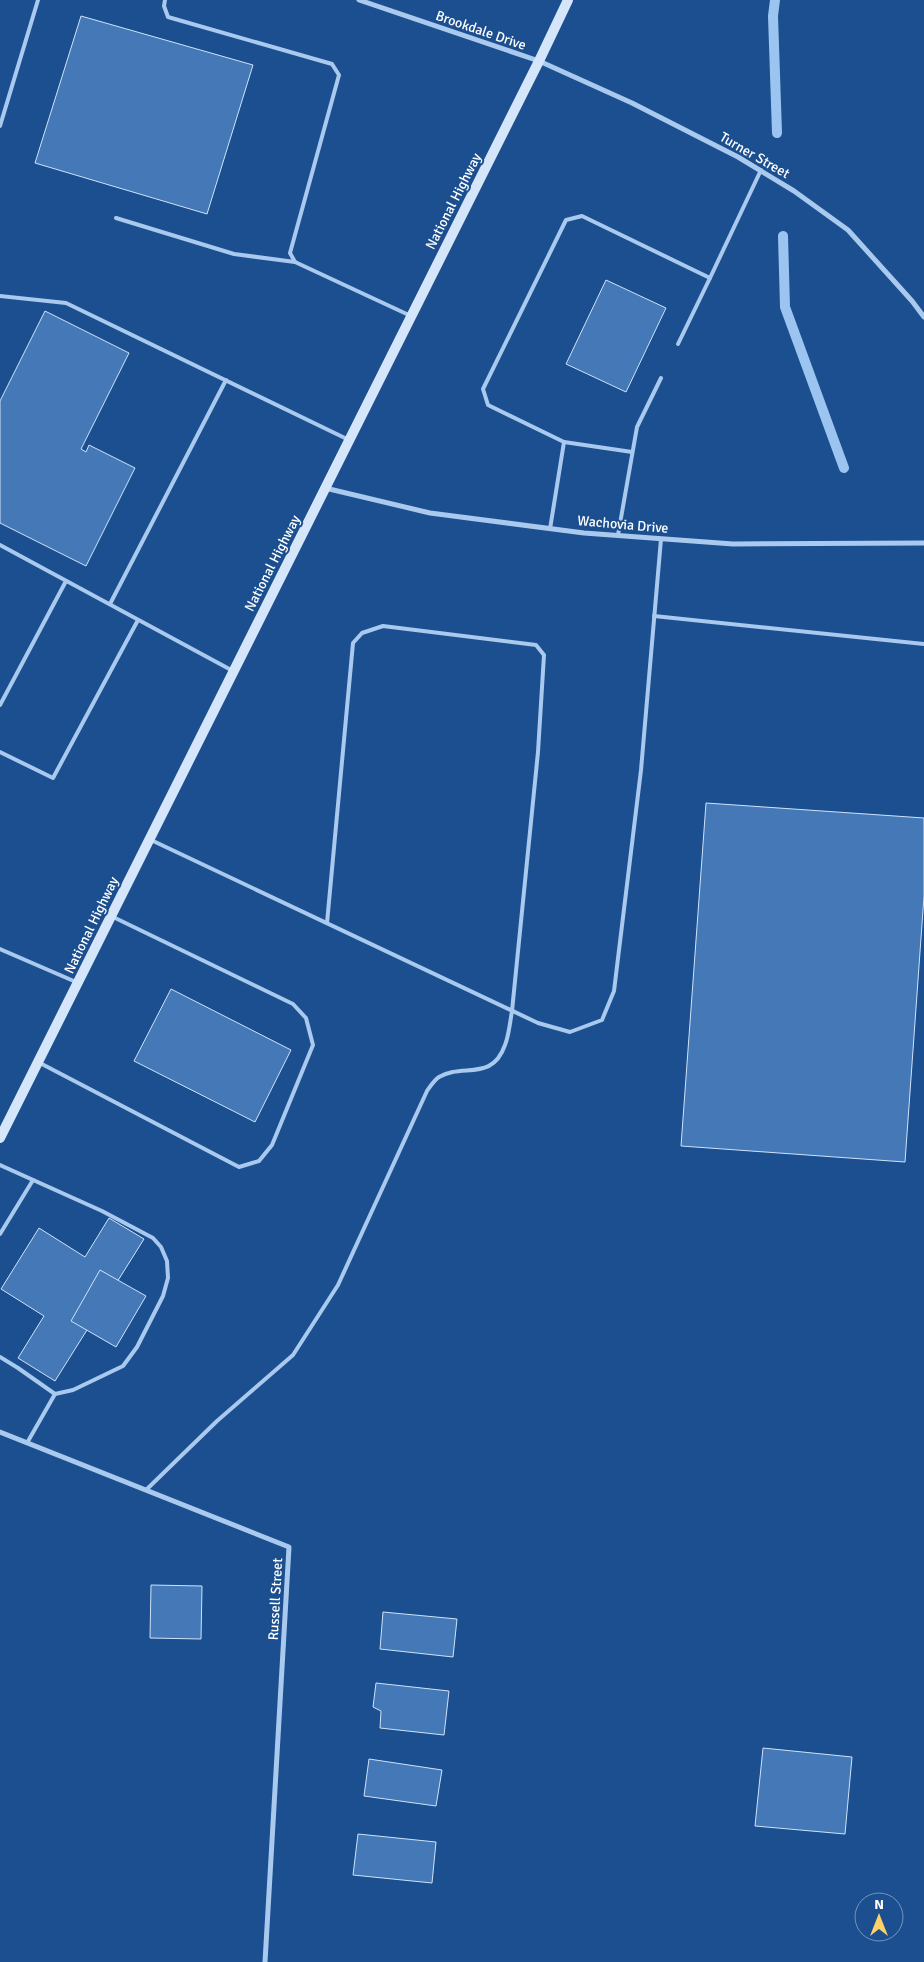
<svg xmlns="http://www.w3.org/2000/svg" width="924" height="1962" font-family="Signika,sans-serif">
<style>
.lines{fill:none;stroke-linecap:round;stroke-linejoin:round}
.stream{stroke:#9cc4f0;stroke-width:10}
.building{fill:#4478b7;stroke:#cfe3fa}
.lane{stroke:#a9c9ee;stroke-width:4}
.street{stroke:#a9c9ee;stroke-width:5}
.secondary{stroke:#d6e6fa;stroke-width:10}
.labels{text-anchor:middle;stroke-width:4;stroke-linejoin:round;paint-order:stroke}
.street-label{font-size:14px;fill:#fff;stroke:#1b4f8f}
</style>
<rect width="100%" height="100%" fill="#1b4f8f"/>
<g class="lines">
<g class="stream">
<polyline points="775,0 773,16 777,133"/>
<polyline points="783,236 785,307 844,468"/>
</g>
</g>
<g class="building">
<polygon points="81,16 253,65 207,214 35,163"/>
<polygon points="606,280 666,308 626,392 566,364"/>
<polygon points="45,311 129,353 81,449 86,452 89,445 135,468 86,566 0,523 0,401"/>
<polygon points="706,803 924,818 924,896 905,1162 681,1146"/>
<polygon points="171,989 291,1050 255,1122 134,1061"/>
<polygon points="109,1218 144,1239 55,1381 18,1358 44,1316 1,1289 39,1228 85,1257"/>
<polygon points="100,1270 146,1296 116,1347 71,1321"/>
<polygon points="151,1585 202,1586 201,1639 150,1638"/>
<polygon points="383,1612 457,1619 453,1657 380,1649"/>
<polygon points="376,1683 449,1691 444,1735 380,1728 381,1711 373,1707"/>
<polygon points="763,1748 852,1757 845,1834 755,1826"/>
<polygon points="369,1759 442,1770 436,1806 364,1796"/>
<polygon points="358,1834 436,1842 432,1883 353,1875"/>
</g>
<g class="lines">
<g class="lane">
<polyline points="165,0 164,6 168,17 332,64 339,75 290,253 295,262 411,316"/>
<polyline points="0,126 38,0"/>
<polyline points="116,218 234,254 295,262"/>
<polyline points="0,296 66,303 349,440"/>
<polyline points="678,344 710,278"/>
<polyline points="564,442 632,452"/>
<polyline points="550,529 564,442 488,405 483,389 566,220 582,216 710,278 761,170"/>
<polyline points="618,535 637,427 661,378"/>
<polyline points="0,545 233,671"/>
<polyline points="110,604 226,380"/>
<polyline points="654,616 924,644"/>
<polyline points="0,705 66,581"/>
<polyline points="0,752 53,778 138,620"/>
<polyline points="151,840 538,1023 570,1032 602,1020 614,991 641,770 661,539"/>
<polyline points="0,949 76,982"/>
<polyline points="38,1062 239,1167 259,1161 272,1145 313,1045 306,1018 293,1004 111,916"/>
<polyline points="0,1165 102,1211 153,1238 161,1247 167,1261 168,1278 163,1296 137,1347 123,1366 73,1390 55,1394 27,1443"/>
<polyline points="0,1234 33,1180"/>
<polyline points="0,1357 18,1368 55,1394"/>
<path d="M146,1490L217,1421L293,1355L338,1285L427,1091C430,1087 434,1080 439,1077C463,1063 492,1082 505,1045C509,1035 510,1022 512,1011L538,752L544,655L536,645L383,626L362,633L353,643L327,923"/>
</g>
<g class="street">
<polyline points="359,0 539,61 632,103 738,157 794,191 848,230 912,301 924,317"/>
<polyline points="325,488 430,513 584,533 733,544 924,543"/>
<polyline points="0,1432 289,1547 265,1962"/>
</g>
<polyline class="secondary" points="0,1138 539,61 568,0"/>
</g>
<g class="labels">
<g class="street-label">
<text transform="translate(481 30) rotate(19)" y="5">Brookdale Drive</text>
<text transform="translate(755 155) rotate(30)" y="5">Turner Street</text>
<text transform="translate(453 201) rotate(-63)" y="5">National Highway</text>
<text transform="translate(623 524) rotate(5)" y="5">Wachovia Drive</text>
<text transform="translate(272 563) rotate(-63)" y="5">National Highway</text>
<text transform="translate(91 925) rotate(-64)" y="5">National Highway</text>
<text transform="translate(275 1599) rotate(-87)" y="5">Russell Street</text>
</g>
</g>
<g transform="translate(879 1917)"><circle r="24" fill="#1b4f8f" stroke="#7695bc"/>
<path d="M0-4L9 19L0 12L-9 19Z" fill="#ffd166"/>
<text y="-8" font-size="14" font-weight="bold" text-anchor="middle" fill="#ffffff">N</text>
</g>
</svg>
